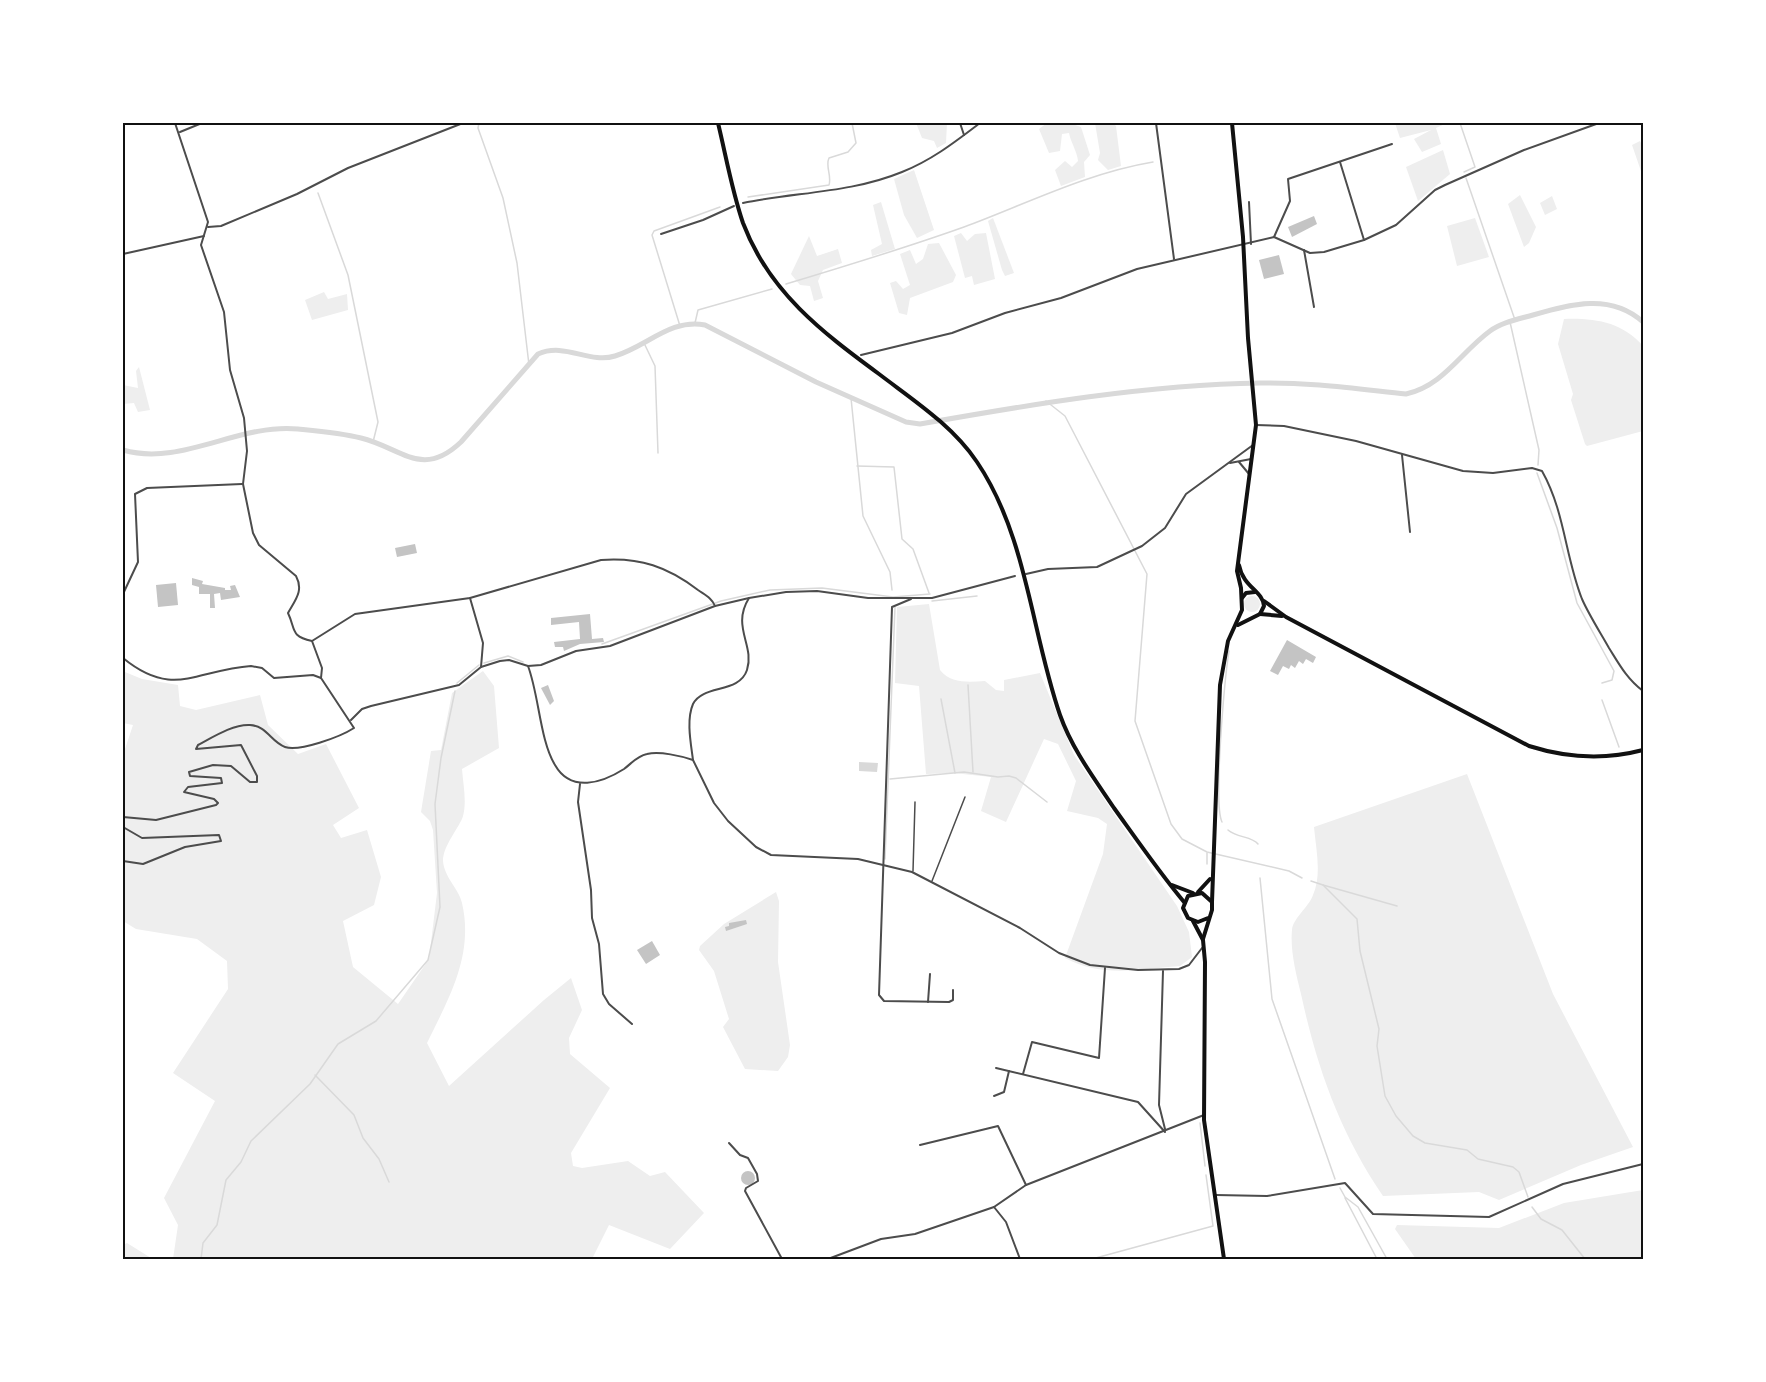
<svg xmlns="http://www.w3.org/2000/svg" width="1766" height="1382" font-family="'PT Serif',serif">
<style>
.green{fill:#eee}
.water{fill:#d9d9d9}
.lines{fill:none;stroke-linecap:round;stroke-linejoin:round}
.stream{stroke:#d9d9d9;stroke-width:1.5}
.canal{stroke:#d9d9d9;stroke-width:5}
.building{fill:#c4c4c4}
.service{stroke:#4c4c4c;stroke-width:1.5}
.minor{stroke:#4c4c4c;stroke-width:2}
.secondary{stroke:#111;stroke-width:4}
.primary{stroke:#111;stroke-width:4}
.neatline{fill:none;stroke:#111;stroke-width:2}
</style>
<rect width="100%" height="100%" fill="#fff"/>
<g class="green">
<polygon points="916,123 947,123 946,143 937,148 934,141 922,138"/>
<path d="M1047,123H1069L1081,127L1090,155L1084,162L1085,177L1061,186L1055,170L1065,161L1072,167L1078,161C1077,151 1071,143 1069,133L1062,134L1060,151L1049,153L1039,129Z"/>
<polygon points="1095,123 1113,123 1116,126 1121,166 1108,170 1098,160 1100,153"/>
<polygon points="1395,123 1447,123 1436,128 1441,144 1422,152 1414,139 1431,130 1400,138"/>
<polygon points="1640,141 1643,147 1643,177 1632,145"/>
<polygon points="1443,150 1450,174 1418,201 1406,167"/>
<polygon points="914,170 934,230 917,238 904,215 894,179"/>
<polygon points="1520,195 1536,227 1529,243 1524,247 1508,204"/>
<polygon points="1552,196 1557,209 1545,215 1540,203"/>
<polygon points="881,202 895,249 872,256 871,250 882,244 873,205"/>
<polygon points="993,218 1014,273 1005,276 1002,270 988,221"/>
<polygon points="1475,218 1489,257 1457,266 1447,226"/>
<polygon points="961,233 967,241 975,234 986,233 995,279 974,285 972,276 965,278 954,236"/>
<polygon points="809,236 817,256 838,249 842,263 823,270 818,281 823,298 814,301 810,286 800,285 791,274"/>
<polygon points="939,243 956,275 953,282 910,298 907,315 899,313 890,283 896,281 903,289 910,285 900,254 910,250 916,264 923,259 928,244"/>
<polygon points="324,292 328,299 347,294 348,310 312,320 305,300"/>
<path d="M1564,319C1595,318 1622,322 1643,346V431L1587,446L1585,444L1571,400L1573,394L1558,344Z"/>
<polygon points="139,367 150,410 138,412 134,403 123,404 123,385 138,388 136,371"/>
<circle cx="1252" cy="604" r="8"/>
<path d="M929,604L940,670C951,684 969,682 985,681L996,690L1004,691V680L1040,673L1074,755L1177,906L1189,932L1192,957L1180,966C1141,969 1101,978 1065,958L1103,854L1107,824L1098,818L1067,811L1076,781L1058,744L1044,739L1006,822L981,811L991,777L953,773L926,774L919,686L895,683L897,607Z"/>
<path d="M483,671L494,686L499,748L462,769C463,783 467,802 463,816C460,827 443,845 443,861C444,877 459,889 462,903C474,955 449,998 427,1043L449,1086L544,1000L571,978L582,1010L569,1038L570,1054L610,1088L571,1153L573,1166L582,1168L628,1161L650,1176L665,1172L704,1213L670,1249L609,1225L592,1259H173L178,1225L164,1198L215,1101L173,1073L228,989L227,961L197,939L136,929L123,921V755L133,725L123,723L125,672L142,679L178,685L180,706L196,710L260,695L268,725L298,754L326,744L359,808L333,825L341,838L367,830L381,877L374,905L343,921L353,967L398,1004L429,959L437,893L433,830L430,821L421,812L431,751L441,750L452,693Z"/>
<path d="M1467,774L1553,994L1633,1147L1581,1165L1499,1200L1479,1192L1383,1196C1340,1133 1317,1068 1301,994C1296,974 1290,950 1292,930C1293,918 1309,907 1313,895C1322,874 1316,850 1314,827Z"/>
<polygon points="776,892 779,901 778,962 790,1045 788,1057 778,1071 745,1069 723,1027 729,1019 714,971 699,950 700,946 724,924"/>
<polygon points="1643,1190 1643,1259 1416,1259 1395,1229 1397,1225 1499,1228 1564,1203"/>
<polygon points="127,1243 151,1258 155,1259 123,1259 123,1245"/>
</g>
<polygon class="water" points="859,762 878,763 877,772 859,771"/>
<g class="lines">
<g class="stream">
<polyline points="479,123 478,128 503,198 517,263 529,365"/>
<polyline points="1460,123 1475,167 1464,172"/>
<polyline points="1466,178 1515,320"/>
<polyline points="318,193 348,275 378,422 373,442"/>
<path d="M748,197L829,185C832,176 825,166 829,158L848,152L856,143L852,123"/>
<path d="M786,284C846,266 905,248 964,227C1026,204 1087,173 1153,162"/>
<polyline points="1510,322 1539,450 1538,465"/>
<polyline points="695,323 698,310 772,289"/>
<polyline points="680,326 652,235 654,231 720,207"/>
<polyline points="644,343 655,366 658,453"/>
<polyline points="851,398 863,516 890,572 892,590"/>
<polyline points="1046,401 1065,416 1147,574 1135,721 1171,824 1182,839 1207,852 1289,871 1302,878"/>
<polyline points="857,466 894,467 902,539 913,549 929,593"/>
<polyline points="1537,473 1557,528 1577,603 1614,671 1612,680 1602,683"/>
<polyline points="932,601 977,596"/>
<polyline points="602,644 721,601 770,590 822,588 893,597 930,594"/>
<polyline points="484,663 508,656 523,662"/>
<polyline points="457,683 479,665"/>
<polyline points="968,685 973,772"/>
<polyline points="941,699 955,773"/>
<polyline points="1602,700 1619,747"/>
<polyline points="890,779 964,772 998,777 1009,776 1016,778 1047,802"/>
<path d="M1222,822C1213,803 1225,677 1229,651"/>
<path d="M1228,830C1237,838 1252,836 1258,844"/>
<polyline points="885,859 895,607"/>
<polyline points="1207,864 1207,853"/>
<polyline points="1260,878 1272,999 1335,1179"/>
<polyline points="1311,881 1323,885 1357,919 1360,951 1379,1029 1377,1046 1385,1096 1396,1116 1413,1136 1425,1143 1467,1150 1478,1159 1513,1167 1519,1172 1528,1197"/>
<polyline points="1323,885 1397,906"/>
<polyline points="315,1075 354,1115 363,1138 379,1159 389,1182"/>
<polyline points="1200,1123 1205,1166"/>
<polyline points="1340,1188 1345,1197 1358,1207 1387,1259"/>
<polyline points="1345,1198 1377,1259"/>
<polyline points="1532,1207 1541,1219 1562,1230 1585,1259"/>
<polyline points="201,1259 203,1243 217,1225 226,1180 241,1162 251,1141 310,1084 338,1044 376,1021 428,960 440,907 435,804 441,758 455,691"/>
<polyline points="1092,1259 1213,1226 1206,1175"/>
</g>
<path class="canal" d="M123,450C181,467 238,423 298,429C318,431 341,433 361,438C402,448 422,479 461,442L538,354C565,342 589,364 615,356C646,347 671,318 705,325L816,382L906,422L920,424C1033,404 1145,385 1260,383C1309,382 1358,389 1406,394C1443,386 1461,352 1490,331C1502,322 1519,319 1533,315C1571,304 1611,293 1643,322"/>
</g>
<g class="building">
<polygon points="1314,216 1317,224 1292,237 1288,227"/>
<polygon points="1279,255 1284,274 1264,279 1259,260"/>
<polygon points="415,544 417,553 397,557 395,548"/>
<polygon points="192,578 203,581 202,584 225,588 225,590 231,590 230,586 235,585 240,597 221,600 220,593 214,594 215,608 210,608 210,594 199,594 199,587 192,585"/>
<polygon points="176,583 178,605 158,607 156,585"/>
<polygon points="590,614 592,639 603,638 604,642 580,644 564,651 563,647 555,647 554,642 580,639 579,622 551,625 551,618"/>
<polygon points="1287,640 1316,657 1313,663 1306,659 1303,664 1299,661 1295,668 1291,665 1289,669 1283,666 1278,675 1270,671"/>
<polygon points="548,685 554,701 550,705 541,688"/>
<polygon points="746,920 747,924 726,931 725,927 729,926 729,923"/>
<polygon points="652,941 660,955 646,964 637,950"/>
<circle cx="748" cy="1178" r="7"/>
</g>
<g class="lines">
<g class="service">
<polyline points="913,871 915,802"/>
<polyline points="932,881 965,797"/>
</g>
<g class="minor">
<polyline points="960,123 964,135"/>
<polyline points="1156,123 1174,259"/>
<polyline points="180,132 202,123"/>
<polyline points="1340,162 1364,240"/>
<polyline points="1249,202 1251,244"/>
<path d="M743,203C796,192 851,193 902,172C932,160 955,142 980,123"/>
<polyline points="208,227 221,226 297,194 348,168 463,123"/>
<polyline points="661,234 703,220 734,206"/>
<polyline points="1274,237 1290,201 1288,179 1392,144"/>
<polyline points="1304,250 1314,307"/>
<polyline points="123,254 204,236"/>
<polyline points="861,355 952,333 1005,313 1061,298 1137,269 1274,237 1310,253 1324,252 1364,240 1396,225 1435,190 1445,185 1524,150 1599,123"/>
<path d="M1256,425L1284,426L1356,441L1463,471L1493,473L1532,468L1542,471C1565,512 1565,556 1582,599C1589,615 1600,632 1609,648C1619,664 1627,679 1643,691"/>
<polyline points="1402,455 1410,532"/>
<polyline points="1239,462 1249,474"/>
<polyline points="1230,463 1251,459"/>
<polyline points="1026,574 1048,569 1097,567 1142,546 1165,528 1186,494 1253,445"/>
<polyline points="123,594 138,562 135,494 147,488 242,484"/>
<polyline points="470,598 483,643 481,667"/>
<polyline points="911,599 892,607 879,995 884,1001 949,1002 953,1000 953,990"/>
<path d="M312,641L355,614L470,598L601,560C640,557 668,567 698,590C705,595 712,598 715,606"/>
<path d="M123,658C173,699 196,670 251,666L262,668L274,678L313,675L321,678"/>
<path d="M528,666C539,695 540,741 555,765C571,793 602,783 624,769C632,763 637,756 647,754C660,751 681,756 693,760L714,803L728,821L756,847L771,855L858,859L912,872L1020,928L1059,953L1090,965L1138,970L1179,969L1189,965L1202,948"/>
<polyline points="351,720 362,709 371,706 459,685 481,667 500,661 509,660 528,666 541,665 576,651 610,646 715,606 749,598 786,592 817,591 868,598 932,598 1015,576"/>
<path d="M693,760C691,744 686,720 693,704C703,684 739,694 747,670C755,645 731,627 749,598"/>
<polyline points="580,784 578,802 591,890 592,918 599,944 603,994 609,1004 632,1024"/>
<path d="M123,817L156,820L216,805L218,803L214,799L184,792L188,787L222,783L221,778L190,776L189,772L213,765L231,766L250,782H257V776L241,745L196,749L198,745C213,737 233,724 250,725C267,726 271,742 285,747C299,752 340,737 354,728L321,678L322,668L312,641C290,636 296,630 288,613C295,600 304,591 296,576L259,545L253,533L243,484L247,451L244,418L230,370L224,312L201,245L208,222L175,123"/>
<polyline points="123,827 142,838 219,835 221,841 185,847 143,864 123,861"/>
<polyline points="1163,971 1159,1105 1165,1129"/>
<polyline points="928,1002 930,974"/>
<polyline points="996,1068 1138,1102 1165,1132"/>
<polyline points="1023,1074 1032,1042 1099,1058 1105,968"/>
<polyline points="994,1096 1004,1092 1009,1071"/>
<polyline points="729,1143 740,1155 748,1158 757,1174 758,1181 746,1188 745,1191 782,1259"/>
<polyline points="920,1145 998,1126 1026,1185"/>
<polyline points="1216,1195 1267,1196 1345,1183 1373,1214 1489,1217 1563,1184 1643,1164"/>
<polyline points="994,1207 1006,1222 1020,1259"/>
<polyline points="828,1259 881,1239 915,1234 994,1207 1026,1185 1204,1115"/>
</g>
<g class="secondary">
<polyline points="1242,598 1246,593 1255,592"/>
<path d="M1264,601L1286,617L1529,746C1567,758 1605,760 1643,750"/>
<polyline points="1260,614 1282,616"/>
<path d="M1238,625L1260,614L1264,606C1263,591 1243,587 1239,565"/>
<polyline points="1198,892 1210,879"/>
<polyline points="1212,902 1220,685 1228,641 1242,610 1241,588 1237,571 1256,425 1248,338 1243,237 1232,123"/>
</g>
<g class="primary">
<path d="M718,123C726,156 732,191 743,223C769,292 822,332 879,374C913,400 952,425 977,462C1027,536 1031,631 1060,715C1072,749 1094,778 1114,808C1137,840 1159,872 1184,902"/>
<polyline points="1172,885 1193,893"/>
<polyline points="1193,921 1203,940 1205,962 1204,1120 1224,1259"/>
<polyline points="1203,939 1212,910 1212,902 1202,893 1188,896 1183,908 1188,918 1198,922 1208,918"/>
</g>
</g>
<rect width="1766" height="1382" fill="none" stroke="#ffffff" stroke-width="249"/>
<rect x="124" y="124" width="1518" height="1134" class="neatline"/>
</svg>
